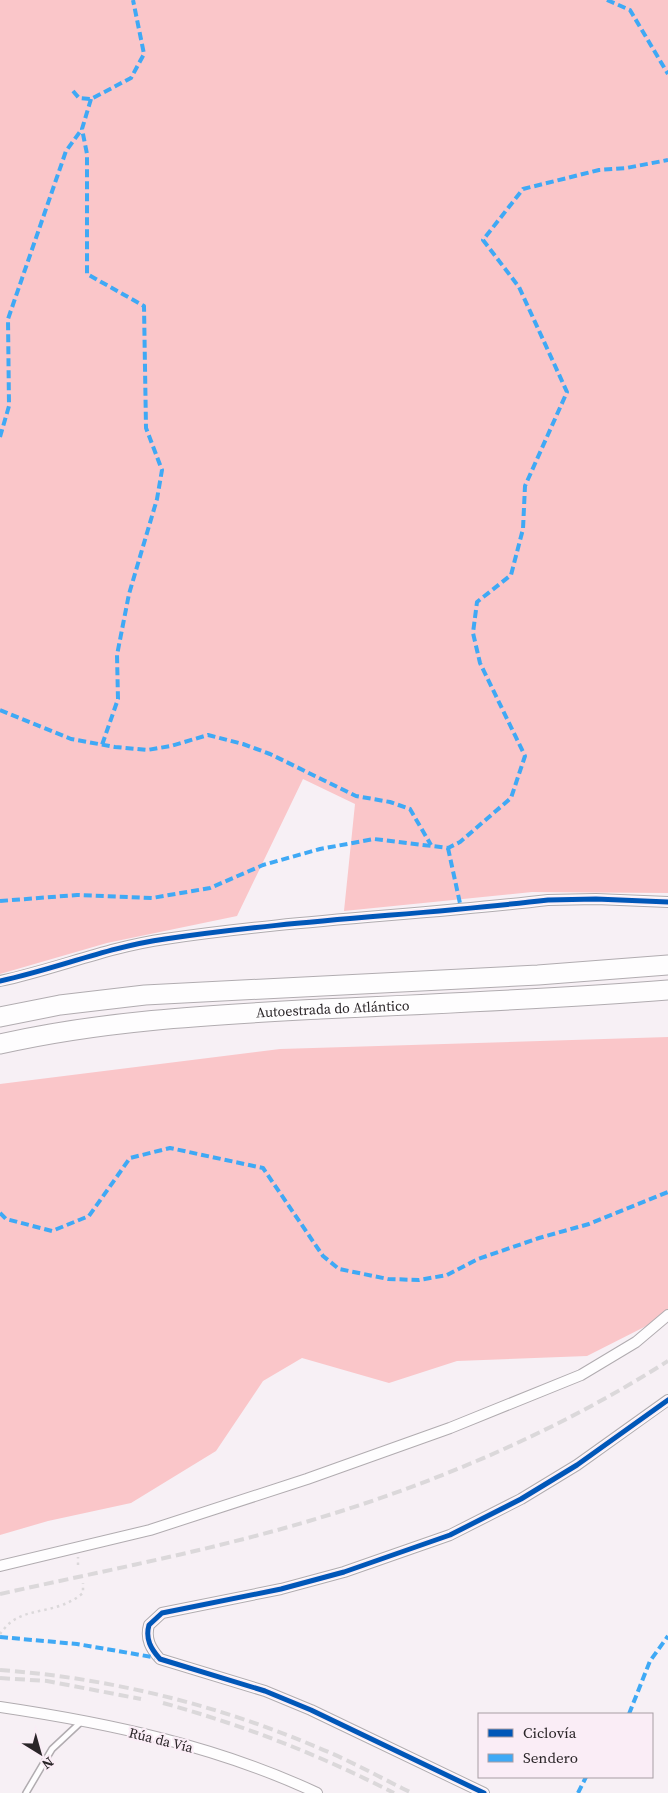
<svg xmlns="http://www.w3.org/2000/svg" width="668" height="1793" font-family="'Source Serif 4',serif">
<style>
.green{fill:#fac6c9}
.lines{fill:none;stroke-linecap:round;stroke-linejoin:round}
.lane-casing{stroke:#b1acb0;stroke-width:8}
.street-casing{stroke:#b1acb0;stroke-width:12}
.highway-casing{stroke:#b1acb0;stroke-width:21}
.path{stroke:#dbd8da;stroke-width:2.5;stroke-dasharray:2.5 4;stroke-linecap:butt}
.lane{stroke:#fefdfe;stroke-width:5}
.street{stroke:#fefdfe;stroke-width:10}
.highway{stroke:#fefdfe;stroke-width:19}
.rail{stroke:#dbd8da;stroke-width:4;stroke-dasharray:10 5;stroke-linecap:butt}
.quiet{stroke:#3fa9f5;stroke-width:4;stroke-dasharray:8 4;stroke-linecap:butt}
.cycleway-casing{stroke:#faedf6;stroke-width:8}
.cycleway{stroke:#0057b8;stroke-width:5}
.labels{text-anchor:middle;stroke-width:4.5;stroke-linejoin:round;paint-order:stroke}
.street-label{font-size:14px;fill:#2a2528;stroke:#faedf6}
</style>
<rect width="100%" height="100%" fill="#f7f0f5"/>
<g class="green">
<polygon points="0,0 668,0 668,893 532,892 344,911 355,804 303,779 237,916 107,943 0,974"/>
<polygon points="668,1037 668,1315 587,1356 457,1361 389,1383 302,1358 263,1381 216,1451 131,1503 48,1521 0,1535 0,1084 280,1049"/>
</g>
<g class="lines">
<defs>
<polyline id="lane" points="26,1793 52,1749 82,1721"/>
<g id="street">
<path d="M0,981C56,969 108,947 165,939C292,920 421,915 548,900L596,899L668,902"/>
<polyline points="0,1566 150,1530 307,1479 450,1428 581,1375 636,1342 668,1315"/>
<path d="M0,1707C108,1723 217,1746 317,1793"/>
<path d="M484,1793L311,1710L265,1691L160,1659C151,1649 145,1639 149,1625L162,1613L281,1589L344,1572L450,1535L521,1499L577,1465L668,1400"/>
</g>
<g id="highway">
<polyline points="0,1017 60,1005 145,995 538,975 668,965"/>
<path id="s1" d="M0,1044C106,1020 212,1015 320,1009C436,1004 552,999 668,990"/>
</g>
</defs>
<use href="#lane" class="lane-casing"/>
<use href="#street" class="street-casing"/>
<use href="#highway" class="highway-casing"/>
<g class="path">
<polyline points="78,1565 78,1557"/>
<path d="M0,1634C3,1630 7,1625 11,1622C31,1607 58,1614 83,1593V1583"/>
</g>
<use href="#lane" class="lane"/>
<use href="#street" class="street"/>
<use href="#highway" class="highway"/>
<g class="rail">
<path d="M0,1594C103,1571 208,1551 309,1521C434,1484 558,1431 668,1361"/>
<path d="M0,1670C110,1678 218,1705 319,1748C351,1761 381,1778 412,1793"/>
<polyline points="0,1678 47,1681 141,1699"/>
<path d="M163,1703C243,1725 320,1755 394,1793"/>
</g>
<g class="quiet">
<polyline points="607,0 630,10 668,74"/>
<polyline points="73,91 79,98 91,99 131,78 144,54 133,0"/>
<polyline points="91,99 82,129 87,154 87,274 144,306 146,428 162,470 157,499 129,594 117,655 118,699 102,745"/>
<polyline points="0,437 9,406 8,319 66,151 82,129"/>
<polyline points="0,710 71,739 115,747 147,750 171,746 208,735 243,744 270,754 356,796 390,802 410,809 431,845"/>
<polyline points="448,848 461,908"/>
<polyline points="0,901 77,895 152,898 210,888 263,865 320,849 374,839 448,848 460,842 511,798 525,756 480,663 473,633 477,602 511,575 523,529 525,486 567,392 519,287 483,240 523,189 599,170 626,168 668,160"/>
<polyline points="0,1213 6,1219 52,1231 89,1216 130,1158 170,1148 263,1168 323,1256 339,1269 388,1279 419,1280 447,1275 478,1259 539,1238 589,1224 668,1192"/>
<polyline points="0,1637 77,1644 158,1658"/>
<polyline points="629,1714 650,1661 668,1636"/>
<polyline points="578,1793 586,1777"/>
</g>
<defs>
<g id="cycleway">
<path d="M0,981C56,969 108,947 165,939C292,920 421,915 548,900L596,899L668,902"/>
<path d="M484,1793L311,1710L265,1691L160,1659C151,1649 145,1639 149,1625L162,1613L281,1589L344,1572L450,1535L521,1499L577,1465L668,1400"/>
</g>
</defs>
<use href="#cycleway" class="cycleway-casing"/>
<use href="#cycleway" class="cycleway"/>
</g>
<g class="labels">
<g class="street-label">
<text dy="5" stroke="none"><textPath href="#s1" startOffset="335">Autoestrada do Atlántico</textPath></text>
<text transform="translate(161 1740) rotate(14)" y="5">Rúa da Vía</text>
</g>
</g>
<rect x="478" y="1713" width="175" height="65" fill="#faedf6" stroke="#a79da4"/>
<rect x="488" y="1729" width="25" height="8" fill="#0057b8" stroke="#a79da4"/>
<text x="523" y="1738" font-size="15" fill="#2a2528">Ciclovía</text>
<rect x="488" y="1754" width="25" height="8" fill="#3fa9f5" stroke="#a79da4"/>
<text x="523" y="1763" font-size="15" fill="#2a2528">Sendero</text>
<g transform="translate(40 1753) rotate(143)" stroke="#faedf6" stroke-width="4" paint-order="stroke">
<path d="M0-4L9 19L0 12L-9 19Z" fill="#2a2528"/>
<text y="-8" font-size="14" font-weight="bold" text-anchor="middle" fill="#2a2528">N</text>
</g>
</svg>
